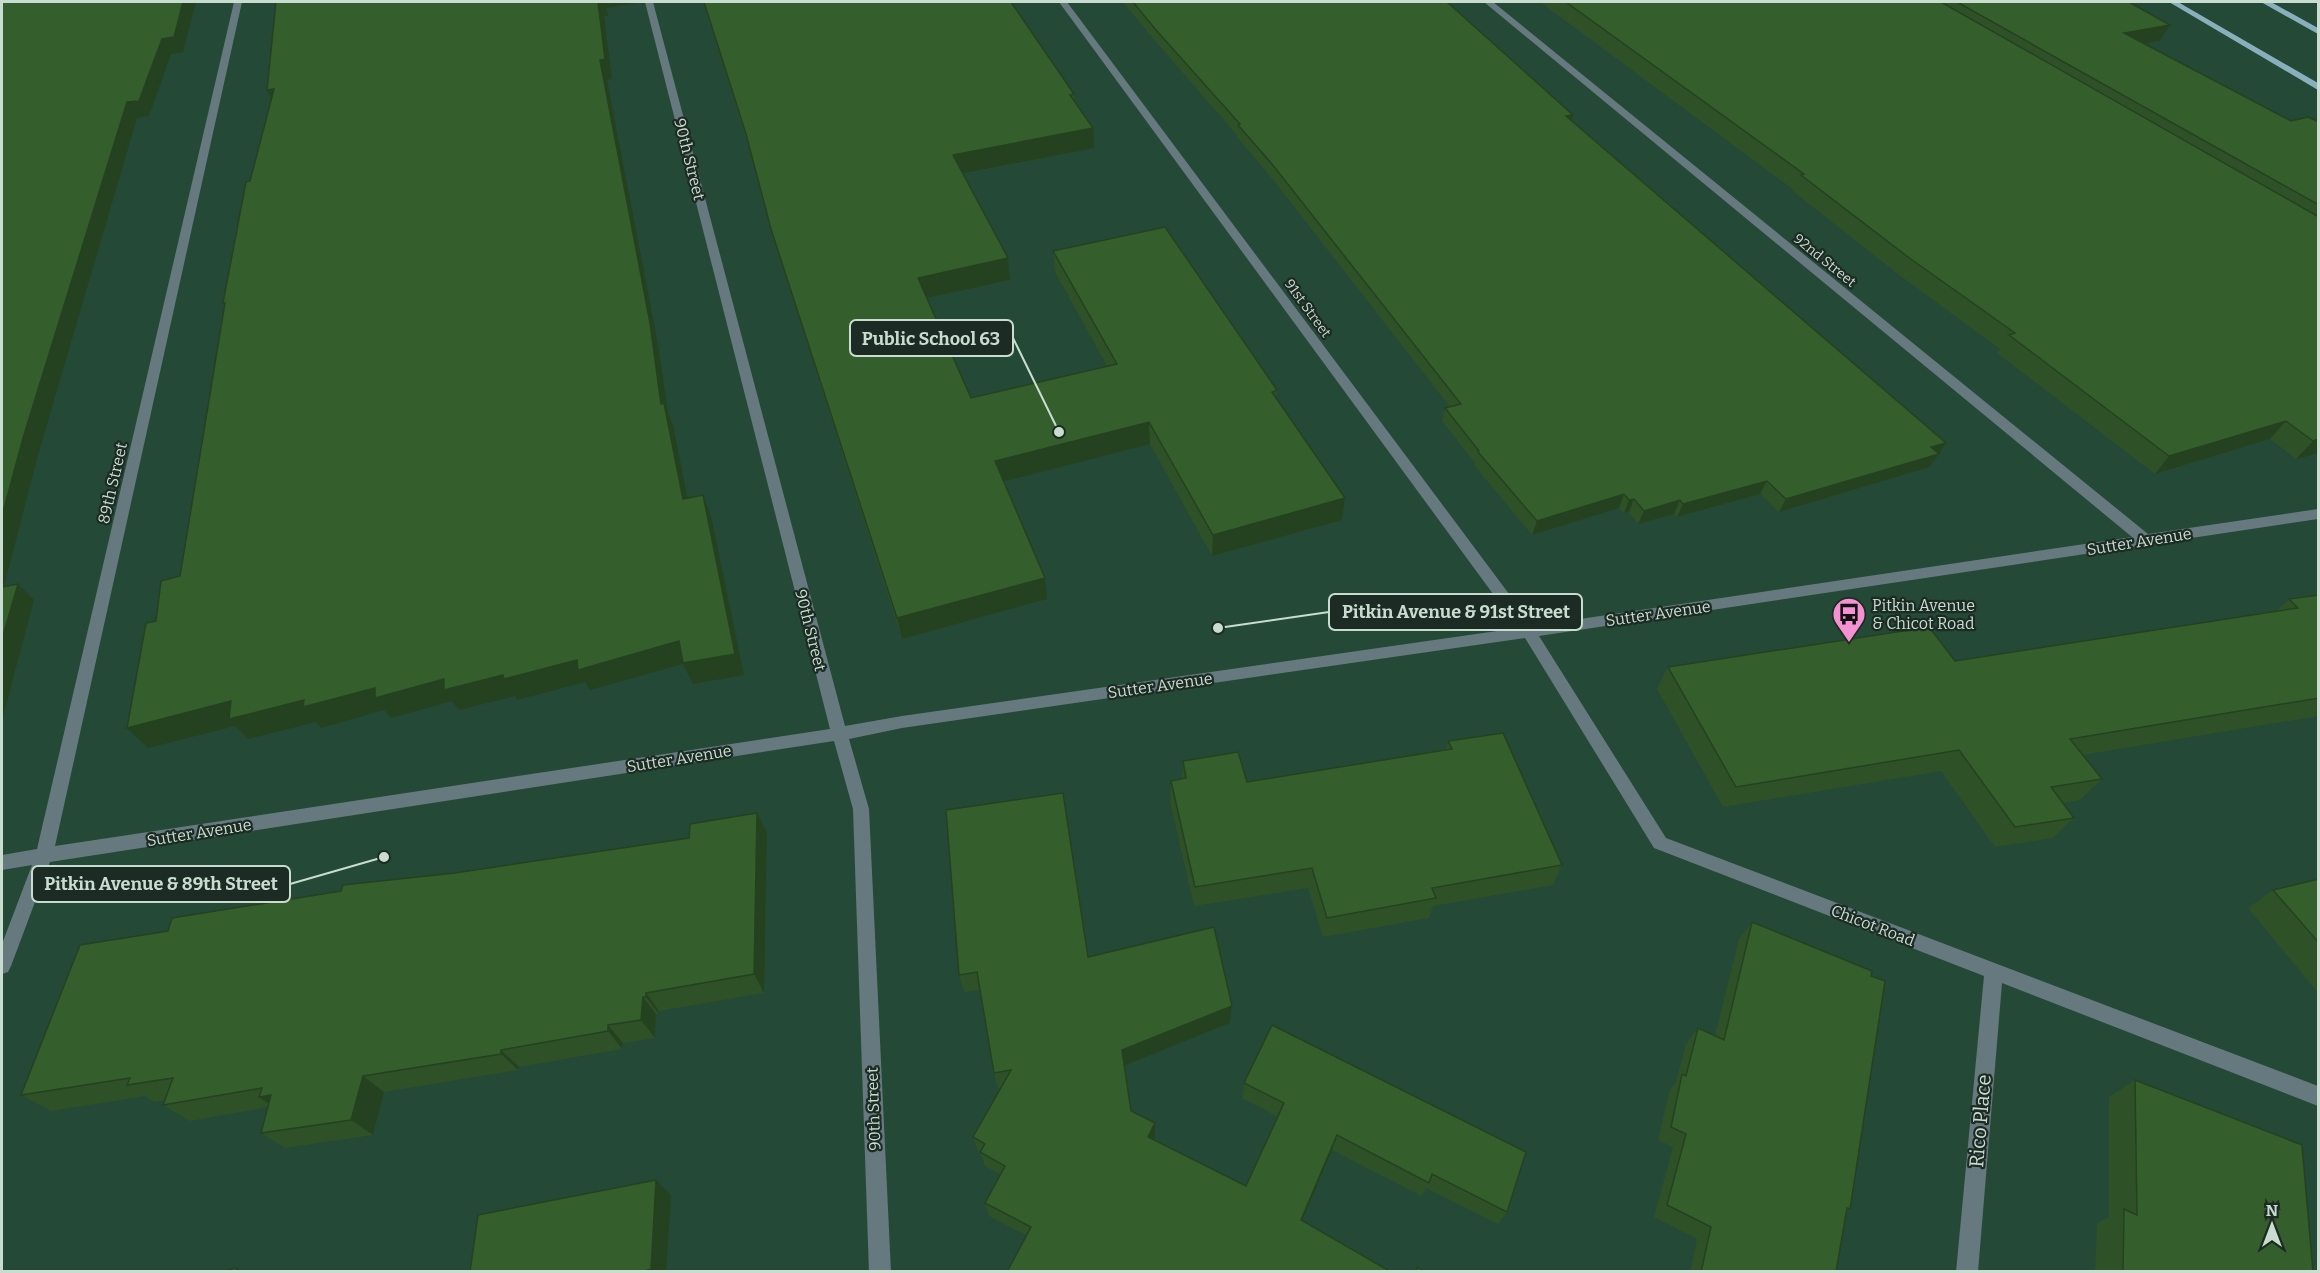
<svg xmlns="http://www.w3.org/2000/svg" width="2320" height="1273" font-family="Bitter,serif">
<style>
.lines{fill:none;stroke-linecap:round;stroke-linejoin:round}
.minor{fill:#66797f;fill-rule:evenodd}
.major{fill:#89afbc;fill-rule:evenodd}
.wall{fill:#2e5127}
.shaded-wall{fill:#254220}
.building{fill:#355e2d;stroke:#254220;stroke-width:1.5}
.labels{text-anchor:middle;stroke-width:4.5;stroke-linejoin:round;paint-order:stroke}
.far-street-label{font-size:14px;fill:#c8dcd0;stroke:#1c2b23}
.street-label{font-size:16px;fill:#c8dcd0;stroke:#1c2b23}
.poi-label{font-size:16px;fill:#c8dcd0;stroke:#1c2b23;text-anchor:start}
.near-street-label{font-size:20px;fill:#c8dcd0;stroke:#1c2b23}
.leader{fill:none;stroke:#c8dcd0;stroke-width:2}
.callout-dot{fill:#c8dcd0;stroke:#1c2b23;stroke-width:2}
.callout{fill:#1c2b23;stroke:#c8dcd0;stroke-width:2}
.callout-label{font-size:18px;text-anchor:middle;font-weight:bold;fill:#c8dcd0}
</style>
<rect width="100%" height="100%" fill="#254937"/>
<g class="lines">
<polygon class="minor" points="234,2 242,2 55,846 830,729 645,2 653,2 845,726 902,716 1518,628 1059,2 1067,2 1533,626 2132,537 1484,2 1493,2 2148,534 2318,509 2318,519 1539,636 1666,838 2318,1086 2318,1106 2002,983 1978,1272 1956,1272 1984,976 1654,848 1525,638 902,728 849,739 869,809 891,1272 869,1272 853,809 834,741 50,862 11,966 8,972 2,974 2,944 32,865 2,870 2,855 37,849"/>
<g class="major">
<polygon points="2169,2 2178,2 2318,83 2318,90"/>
<polygon points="2261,2 2271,2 2318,28 2318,34"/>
</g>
</g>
<g class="wall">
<polygon points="703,2 1011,2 1074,94 1074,100 1094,148 964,174 1010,280 927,298 971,398 1107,366 1055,272 1053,251 1277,390 1276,397 1345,498 1342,520 1212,556 1150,444 1003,481 1047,599 902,639 777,250 751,154"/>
<polygon points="1123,2 1447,2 1572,121 1946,443 1930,467 1779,512 1760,494 1677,517 1674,514 1638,524 1629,512 1624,513 1619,508 1532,535 1474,465 1475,463 1442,421 1445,408 1450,407 1271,177 1237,137 1237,135 1156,42"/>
<polygon points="1540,2 2129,2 2160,41 2145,44 2291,121 2319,122 2319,453 2296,459 2270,439 2155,474 1997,353 2000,349 1899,275 1794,192 1794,190"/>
<polygon points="2319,595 2319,716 2082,755 2102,779 2080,800 2063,803 2074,818 2053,838 1995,847 1941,771 1723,807 1657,689 1668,667 1955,661 2276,611 2289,599"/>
<polygon points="1448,741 1562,865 1553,885 1433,906 1429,918 1323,937 1308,888 1194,906 1170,802 1171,781 1182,779 1183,761 1247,782 1445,750"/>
<polygon points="757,813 767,833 764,993 659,1011 659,1014 656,1014 655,1038 623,1043 622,1049 519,1067 518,1070 384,1092 373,1135 285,1148 261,1133 268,1107 190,1121 163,1105 165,1100 154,1102 145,1096 51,1111 21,1095 168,931 455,873 689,838"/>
<polygon points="2319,879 2319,994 2248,908 2273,890"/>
<polygon points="1752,922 1850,1209 1847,1212 1836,1272 1690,1272 1697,1239 1654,1217 1673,1147 1658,1140 1670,1089 1676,1082 1686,1044 1698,1028 1715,1036 1739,939"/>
<polygon points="1088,957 1230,1023 1124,1065 1131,1111 1155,1123 1155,1138 1154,1140 1246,1186 1278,1117 1242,1098 1244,1083 1272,1025 1507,1212 1498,1224 1426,1188 1422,1196 1332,1150 1302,1220 1026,1235 989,1216 985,1203 1001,1175 985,1166 980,1152 978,1151 973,1137 1001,1088 998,1088 994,1073 980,990 964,992 959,975"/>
<polygon points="2135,1080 2313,1272 2095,1272 2097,1223 2109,1217 2109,1097"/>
</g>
<g class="shaded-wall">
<polygon points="183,2 196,2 183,52 171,54 149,116 137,118 38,455 2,594 2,516 23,438 127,102"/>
<polygon points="598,2 644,2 643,2 606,8 608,15 604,16 612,79 607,80 658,344 668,413 673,425 692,521 683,499 661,404 600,60"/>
<polygon points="2170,25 2160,41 2114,49 2124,33"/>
<polygon points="274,89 278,111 267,90"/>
<polygon points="1573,115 1570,127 1566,116"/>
<polygon points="1093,128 1094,148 956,175 953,155"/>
<polygon points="1008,258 1010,280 922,299 918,278"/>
<polygon points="2286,421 2270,439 2155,474 2169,456"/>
<polygon points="1149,422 1150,444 998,483 995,461"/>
<polygon points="2319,439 2319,453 2296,459 2313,441"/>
<polygon points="1946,443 1930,467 1779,512 1786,499 1931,447"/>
<polygon points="1767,481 1760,494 1677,517 1683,504"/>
<polygon points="1624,494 1619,508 1532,535 1537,521"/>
<polygon points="703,495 711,516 744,675 693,684 683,664 590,690 585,682 517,700 515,696 459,710 452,701 391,718 384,710 321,728 316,722 248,739 235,726 148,748 127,728"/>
<polygon points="1345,498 1342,520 1212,556 1213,535"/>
<polygon points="1634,499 1629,512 1624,513 1629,500"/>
<polygon points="1680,500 1674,514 1638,524 1644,511"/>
<polygon points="1045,578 1047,599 902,639 897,618"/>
<polygon points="18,584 34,600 2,720 2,639"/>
<polygon points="757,813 767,833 764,993 754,974"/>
<polygon points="646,993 659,1011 659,1014 646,997"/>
<polygon points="643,997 656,1014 655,1038 641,1020"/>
<polygon points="1232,1006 1230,1023 1123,1066 1122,1050"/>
<polygon points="608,1025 623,1043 622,1049 608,1031"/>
<polygon points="501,1050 519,1067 518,1070 501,1054"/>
<polygon points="363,1076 384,1092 373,1135 351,1120"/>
<polygon points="271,1095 283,1113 259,1097"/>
<polygon points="1155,1123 1155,1138 1148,1151 1148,1137"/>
<polygon points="1337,1135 1332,1150 1297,1232 1301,1220"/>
<polygon points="656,1180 671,1195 666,1272 653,1272 651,1269"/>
<polygon points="237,1268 245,1272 236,1272"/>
</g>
<g class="building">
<polygon points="2,2 183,2 174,37 162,39 139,101 127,102 23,438 2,516"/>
<polygon points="276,2 598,2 605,59 600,60 650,323 661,404 664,403 683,499 703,495 735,654 683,663 679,641 578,670 577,660 504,679 503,675 444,690 444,679 375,698 375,688 303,707 304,700 229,719 231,701 127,728 146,623 156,621 161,581 180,576 225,303 223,303 246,182 250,181 274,89 267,90"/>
<polygon points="704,2 1011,2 1074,94 1070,95 1093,128 953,155 1008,258 918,278 971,398 1117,364 1053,251 1165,227 1277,390 1272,392 1345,498 1213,535 1149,422 995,461 1045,578 897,618 771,229 746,134"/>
<polygon points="1133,2 1447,2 1573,115 1566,116 1946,443 1931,447 1939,454 1786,499 1767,481 1683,504 1680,500 1644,511 1634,499 1629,500 1624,494 1537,521 1478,452 1479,451 1445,408 1461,404 1272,164 1238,125 1240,124 1156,30"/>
<polygon points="1566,2 1941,2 2319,217 2319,439 2313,441 2286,421 2169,456 2009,335 2015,333 1908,257 1801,175 1804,174"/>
<polygon points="1957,2 2129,2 2170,25 2124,33 2291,121 2308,117 2319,122 2319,205"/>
<polygon points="18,584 2,639 2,587"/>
<polygon points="2319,595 2319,698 2070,739 2102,779 2051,787 2074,818 2015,827 1959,750 1736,787 1668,667 1929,627 1955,661 2298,608 2289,599"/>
<polygon points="1503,733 1562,865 1432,888 1436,898 1327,918 1312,868 1195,887 1171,781 1186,778 1183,761 1238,752 1247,782 1452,749 1448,741"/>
<polygon points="1063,793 1088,957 1214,927 1232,1006 1122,1050 1131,1111 1155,1123 1148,1137 1246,1186 1284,1103 1244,1083 1272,1025 1526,1152 1507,1212 1432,1174 1429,1183 1337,1135 1301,1220 1391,1272 1007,1272 1031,1227 985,1203 1005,1166 980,1152 985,1144 973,1137 1011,1070 994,1073 977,972 959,975 946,810"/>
<polygon points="757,813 754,974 646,993 646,997 643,997 641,1020 608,1025 608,1031 501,1050 501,1054 363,1076 351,1120 261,1133 271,1095 259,1097 262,1088 163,1105 173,1078 127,1085 130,1078 21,1095 80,945 168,931 172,918 341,891 343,885 455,873 689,838 690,824"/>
<polygon points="2319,879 2319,943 2273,890"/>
<polygon points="1752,922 1872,971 1871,976 1885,981 1850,1209 1847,1208 1836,1272 1701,1272 1711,1227 1667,1205 1686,1134 1671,1127 1682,1074 1686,1076 1698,1028 1724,1040"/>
<polygon points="2135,1080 2302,1145 2313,1272 2123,1272 2124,1209 2137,1215"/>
<polygon points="656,1180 651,1269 641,1272 470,1272 478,1215"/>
<polygon points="1417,1267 1425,1272 1416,1272"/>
<polygon points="237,1268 236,1272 217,1272"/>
</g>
<defs>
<symbol id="bus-pin" viewBox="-11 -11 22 30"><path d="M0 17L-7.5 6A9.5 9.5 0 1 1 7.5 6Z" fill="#f491d3" stroke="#1c2b23"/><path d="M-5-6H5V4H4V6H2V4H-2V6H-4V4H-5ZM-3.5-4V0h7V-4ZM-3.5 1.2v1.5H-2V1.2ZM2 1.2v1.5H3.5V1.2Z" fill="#111"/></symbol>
</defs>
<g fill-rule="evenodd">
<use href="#bus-pin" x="1830" y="595" width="38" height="52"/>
</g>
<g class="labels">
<g class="far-street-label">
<text transform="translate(1825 260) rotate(39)" y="5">92nd Street</text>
<text transform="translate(1308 308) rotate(54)" y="5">91st Street</text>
</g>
<g class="street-label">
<text transform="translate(690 159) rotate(76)" y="6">90th Street</text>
<text transform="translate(112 483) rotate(-77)" y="6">89th Street</text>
<text transform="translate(2139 541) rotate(-9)" y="6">Sutter Avenue</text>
<text transform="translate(1658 613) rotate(-8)" y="6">Sutter Avenue</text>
<text transform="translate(811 630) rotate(76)" y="6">90th Street</text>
<text transform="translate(1160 685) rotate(-8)" y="6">Sutter Avenue</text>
<text transform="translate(679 758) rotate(-9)" y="6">Sutter Avenue</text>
<text transform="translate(199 832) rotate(-9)" y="6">Sutter Avenue</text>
<text transform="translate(1873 925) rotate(21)" y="6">Chicot Road</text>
<text transform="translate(873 1109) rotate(-92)" y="6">90th Street</text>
</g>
<g class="poi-label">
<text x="1872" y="611">Pitkin Avenue<tspan x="1872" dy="18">&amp; Chicot Road</tspan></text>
</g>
<g class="near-street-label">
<text transform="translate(1980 1121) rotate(-85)" y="7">Rico Place</text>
</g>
</g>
<path class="leader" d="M1059 432L1013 338M1218 628L1329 612M384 857L290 884"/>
<g class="callout-dot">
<circle cx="1059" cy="432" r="6"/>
<circle cx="1218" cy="628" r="6"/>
<circle cx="384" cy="857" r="6"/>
</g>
<g class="callout">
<rect x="850" y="320" width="163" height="36" rx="6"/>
<rect x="1329" y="594" width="253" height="36" rx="6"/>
<rect x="32" y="866" width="258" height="36" rx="6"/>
</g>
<g class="callout-label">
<text x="931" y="345">Public School 63</text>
<text x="1456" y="618">Pitkin Avenue &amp; 91st Street</text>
<text x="161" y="890">Pitkin Avenue &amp; 89th Street</text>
</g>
<rect width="2320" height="1273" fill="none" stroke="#c8dcd0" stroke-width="6"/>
<g transform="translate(2272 1225)" stroke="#1c2b23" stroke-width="4.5" paint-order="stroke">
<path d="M0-4.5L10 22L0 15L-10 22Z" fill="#c8dcd0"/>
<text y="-9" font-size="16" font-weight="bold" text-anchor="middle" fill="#c8dcd0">N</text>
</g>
</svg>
